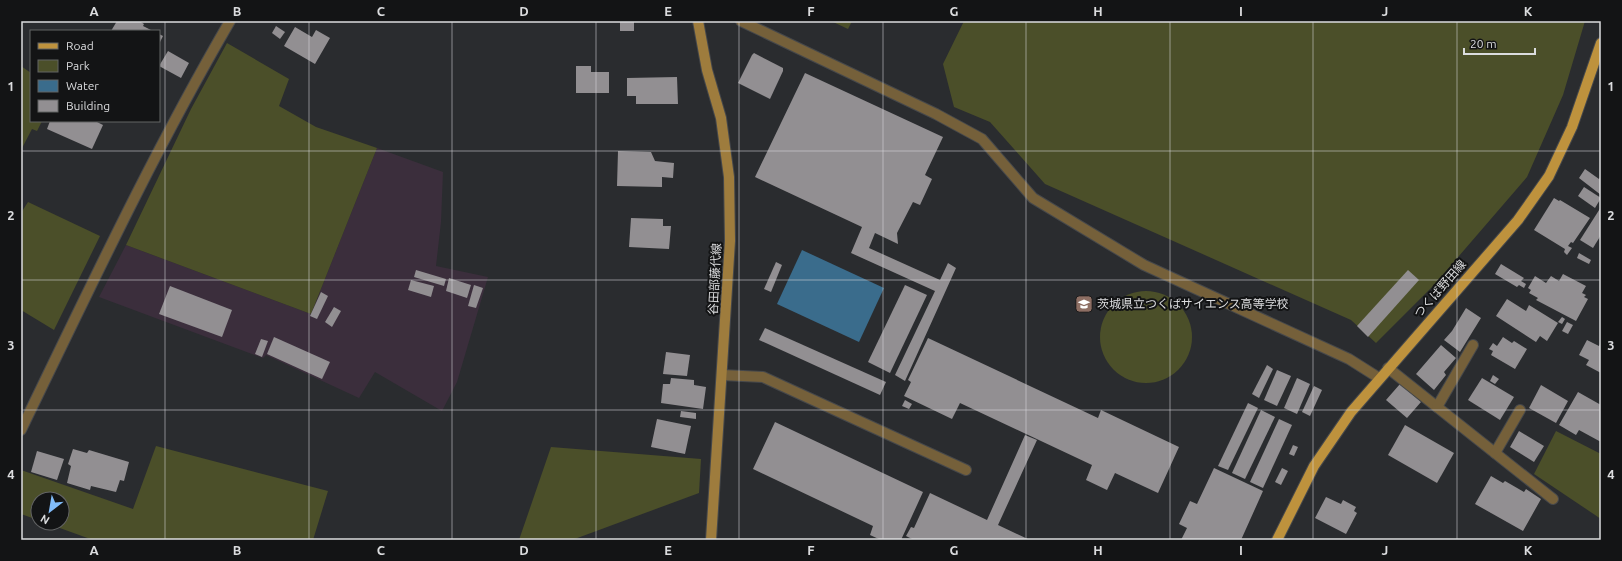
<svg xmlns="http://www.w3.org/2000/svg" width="1622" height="561" font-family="Ubuntu,'Noto Sans JP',sans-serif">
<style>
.commercial{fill:#3b2e3c}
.green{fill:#4b4f29}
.water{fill:#3a6c8c}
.building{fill:#928f92}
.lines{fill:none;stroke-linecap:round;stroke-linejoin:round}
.lane-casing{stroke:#46484b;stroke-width:12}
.street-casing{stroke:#46484b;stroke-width:12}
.secondary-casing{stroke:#46484b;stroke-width:12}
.primary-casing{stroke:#46484b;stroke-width:12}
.lane{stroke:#75603a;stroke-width:10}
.street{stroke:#75603a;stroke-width:10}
.secondary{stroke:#9e7c3d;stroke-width:10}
.primary{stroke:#be923d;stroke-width:10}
.grid{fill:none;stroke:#dbdcde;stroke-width:1;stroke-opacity:0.55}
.labels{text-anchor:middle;stroke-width:4;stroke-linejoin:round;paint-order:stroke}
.street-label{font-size:12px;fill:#dbdcde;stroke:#131415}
.poi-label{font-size:12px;fill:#dbdcde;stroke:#131415;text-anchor:start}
.neatline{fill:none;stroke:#dbdcde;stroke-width:1.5}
.grid-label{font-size:13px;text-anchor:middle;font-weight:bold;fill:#dbdcde}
</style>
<rect width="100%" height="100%" fill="#2a2c2f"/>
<polygon class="commercial" points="377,148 443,172 441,222 436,266 488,277 457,382 442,411 375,372 359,398 266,355 263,358 99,297 126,245 311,314"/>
<g class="green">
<polygon points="831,21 852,21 848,29"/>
<polygon points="964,21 1585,21 1563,95 1527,177 1434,285 1376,343 1351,320 1045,184 990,122 954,107 943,64"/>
<polygon points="227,43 289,79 279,106 316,127 377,148 311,314 126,245 191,109"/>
<polygon points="21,66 31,73 31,121 42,121 37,131 32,129 21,150"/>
<polygon points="28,202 100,236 54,330 21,310 21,213"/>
<circle cx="1146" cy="337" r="46"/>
<polygon points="1556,431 1601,454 1601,519 1534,474"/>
<polygon points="156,446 328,491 313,540 93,540 46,523 62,523 62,499 38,499 38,520 21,514 21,470 133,509"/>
<polygon points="551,447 701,459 699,493 572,540 519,540"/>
</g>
<polygon class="water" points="802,250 884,288 859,342 777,304"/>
<g class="building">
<polygon points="117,21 139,21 144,24 143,26 153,31 111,31"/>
<rect x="620" y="21" width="14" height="10"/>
<polygon points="276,26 285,32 280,39 272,33"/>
<polygon points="295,27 312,37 316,30 330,38 315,64 284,46"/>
<polygon points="159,34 163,36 159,44"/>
<polygon points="168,51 189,63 181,78 159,66"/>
<polygon points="754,53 783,68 783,71 770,99 738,83 752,55"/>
<polygon points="576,66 591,66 591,72 609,72 609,93 576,93"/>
<polygon points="805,73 943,137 925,175 932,179 920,205 913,202 897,233 898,244 875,233 869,248 940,280 948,263 956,268 905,381 895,375 935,291 851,253 862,227 755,177"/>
<polygon points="677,77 678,104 636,104 636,96 627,96 627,78"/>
<polygon points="50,121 95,121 103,125 92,149 47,129"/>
<polygon points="618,151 651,152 655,161 674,163 673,178 662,177 662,187 617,186"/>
<polygon points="1585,169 1599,179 1601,176 1601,195 1579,178"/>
<polygon points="1584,187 1601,198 1595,208 1578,196"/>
<polygon points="1554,198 1559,201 1560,200 1590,218 1573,243 1571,242 1568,246 1572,248 1567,255 1564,252 1565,249 1534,230"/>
<polygon points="1601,207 1601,235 1593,248 1580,240"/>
<polygon points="631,218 663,219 663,226 671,226 669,249 629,247"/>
<polygon points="1579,253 1591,260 1589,264 1577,258"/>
<polygon points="776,262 782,265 771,292 764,289"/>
<polygon points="1501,264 1524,278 1521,281 1526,284 1524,288 1519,285 1517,287 1495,274"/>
<polygon points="416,270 446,279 444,286 414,277"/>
<polygon points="1408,270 1419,280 1368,337 1357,326"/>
<polygon points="1563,274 1586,286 1582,293 1586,295 1584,297 1588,299 1576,321 1536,300 1538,298 1529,293 1531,290 1528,288 1535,276 1546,283 1551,276 1559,281"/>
<polygon points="449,278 471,285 467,298 446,291"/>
<polygon points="411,280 434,286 431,297 408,290"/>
<polygon points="474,285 483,288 476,308 468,306"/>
<polygon points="905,285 927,295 890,373 868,362"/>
<polygon points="170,286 232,310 222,337 159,314"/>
<polygon points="321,292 328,296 317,319 310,316"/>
<polygon points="1507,299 1526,311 1529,305 1558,323 1547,341 1540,336 1536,342 1496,316"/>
<polygon points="334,307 341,311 332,327 325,322"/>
<polygon points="1466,308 1481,318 1460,352 1444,340 1452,331"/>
<polygon points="1562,317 1565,319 1562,324 1558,322"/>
<polygon points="1567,322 1573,325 1568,334 1562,331"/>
<polygon points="765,328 886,382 880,395 759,340"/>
<polygon points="274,337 330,362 322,379 267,354"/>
<polygon points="1503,337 1512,343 1514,341 1527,349 1515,369 1491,355 1493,351 1489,349 1493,343 1497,346"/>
<polygon points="928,338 1098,418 1101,410 1179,447 1158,493 1115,473 1107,490 1086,480 1092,465 960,403 952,419 904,396 911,382 908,380"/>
<polygon points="261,339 268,341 262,357 255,354"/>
<polygon points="1587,340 1599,346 1601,342 1601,373 1586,365 1589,360 1579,355"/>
<polygon points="1441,345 1456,358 1444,372 1446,375 1434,390 1416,374"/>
<polygon points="666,352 690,355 687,376 663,374"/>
<polygon points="1267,365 1273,369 1259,398 1252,394"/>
<polygon points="1277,370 1291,376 1277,406 1264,400"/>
<polygon points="1493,375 1499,379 1495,384 1490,381"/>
<polygon points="671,378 694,380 694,385 706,387 703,409 661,403 663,384 670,384"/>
<polygon points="1297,378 1310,384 1297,414 1284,408"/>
<polygon points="1482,378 1514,397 1500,420 1468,400"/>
<polygon points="1400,384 1421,402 1407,418 1386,400"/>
<polygon points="1541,385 1568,401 1556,423 1529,408"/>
<polygon points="1314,386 1322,390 1310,416 1302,412"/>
<polygon points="1578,392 1601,405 1601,442 1579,430 1576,435 1559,425"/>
<polygon points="905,400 912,404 909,409 902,406"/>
<polygon points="1248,403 1258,408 1228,470 1218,466"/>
<polygon points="1261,410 1275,417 1245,479 1232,473"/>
<polygon points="681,411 696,413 696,419 680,417"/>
<polygon points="657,419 691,426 685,454 651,447"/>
<polygon points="1279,419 1292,425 1263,488 1250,482"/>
<polygon points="775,422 923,492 901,540 881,540 870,535 873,526 753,469"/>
<polygon points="1405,425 1454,453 1437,483 1388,455"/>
<polygon points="1519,431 1544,446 1534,462 1510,447"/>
<polygon points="1025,435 1037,440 998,525 1030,540 914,540 906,536 911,527 914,528 930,493 987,520"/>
<polygon points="1293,445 1298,447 1294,456 1289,454"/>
<polygon points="73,449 87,453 89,450 129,462 124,481 120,480 116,492 91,486 90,490 67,483 71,466 68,464"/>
<polygon points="37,451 64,459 57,480 31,472"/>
<polygon points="1214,468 1263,491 1241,540 1181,540 1187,528 1179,524 1190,501 1197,504"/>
<polygon points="1282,468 1288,471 1281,485 1275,482"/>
<polygon points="1491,476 1503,483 1505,481 1524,492 1526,489 1541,499 1523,531 1475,504"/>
<polygon points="1326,497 1341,504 1343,500 1356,507 1354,511 1357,513 1346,534 1315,518"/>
</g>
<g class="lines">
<defs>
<g id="lane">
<polyline points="741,21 936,114 982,139 1033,198 1144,265 1349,359 1379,378"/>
<polyline points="722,375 763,377 966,470"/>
</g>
<g id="street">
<polyline points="1388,368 1553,499"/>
<polyline points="1437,407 1473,345"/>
<path d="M21,430C88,292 153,153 230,21"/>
<polyline points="1495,453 1520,410"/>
</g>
<polyline id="secondary" points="698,21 707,70 721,118 729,177 730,241 711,540"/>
<polyline id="primary" points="1277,540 1314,466 1351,412 1518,220 1549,176 1572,127 1601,43"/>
</defs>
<use href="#lane" class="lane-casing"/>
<use href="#street" class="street-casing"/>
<use href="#secondary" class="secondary-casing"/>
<use href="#primary" class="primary-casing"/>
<use href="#lane" class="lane"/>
<use href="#street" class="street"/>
<use href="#secondary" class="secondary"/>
<use href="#primary" class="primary"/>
</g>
<path class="grid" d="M165,21V540M309,21V540M452,21V540M596,21V540M739,21V540M883,21V540M1026,21V540M1170,21V540M1313,21V540M1457,21V540M21,151H1601M21,280H1601M21,410H1601"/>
<defs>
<symbol id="school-square" viewBox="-11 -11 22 22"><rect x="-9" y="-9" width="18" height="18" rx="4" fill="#8d6e63" stroke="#131415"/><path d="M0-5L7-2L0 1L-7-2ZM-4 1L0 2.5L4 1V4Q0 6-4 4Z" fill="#fff"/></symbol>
</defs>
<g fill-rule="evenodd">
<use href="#school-square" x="1074" y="294" width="20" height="20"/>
</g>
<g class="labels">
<g class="street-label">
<text transform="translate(715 279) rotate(-87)" y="4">谷田部藤代線</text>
<text transform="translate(1440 289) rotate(-49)" y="4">つくば野田線</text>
</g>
<g class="poi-label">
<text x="1097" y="308">茨城県立つくばサイエンス高等学校</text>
</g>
</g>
<rect width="1622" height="561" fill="none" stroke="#131415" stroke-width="44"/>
<rect x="30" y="30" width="130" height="92" fill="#131415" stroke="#636465"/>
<rect x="38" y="43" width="20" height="6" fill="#be923d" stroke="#636465"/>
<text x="66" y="50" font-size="12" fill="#dbdcde">Road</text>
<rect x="38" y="60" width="20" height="12" fill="#4b4f29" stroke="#636465"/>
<text x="66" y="70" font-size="12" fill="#dbdcde">Park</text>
<rect x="38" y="80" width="20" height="12" fill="#3a6c8c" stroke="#636465"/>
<text x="66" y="90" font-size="12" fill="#dbdcde">Water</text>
<rect x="38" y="100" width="20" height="12" fill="#928f92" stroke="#636465"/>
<text x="66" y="110" font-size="12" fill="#dbdcde">Building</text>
<g transform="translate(50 511) rotate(211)"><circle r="19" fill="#131415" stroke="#636465"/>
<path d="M0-3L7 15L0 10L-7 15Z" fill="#81bcfa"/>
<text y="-6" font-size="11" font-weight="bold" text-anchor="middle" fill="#dbdcde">N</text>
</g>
<path d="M1464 48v6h71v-6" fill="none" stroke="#dbdcde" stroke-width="2"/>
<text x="1470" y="48" font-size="12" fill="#dbdcde" stroke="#131415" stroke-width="3" paint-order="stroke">20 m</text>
<rect x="22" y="22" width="1578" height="517" class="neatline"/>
<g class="grid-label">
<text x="94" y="16">A</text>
<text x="237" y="16">B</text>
<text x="381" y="16">C</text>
<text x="524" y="16">D</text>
<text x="668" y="16">E</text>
<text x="811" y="16">F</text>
<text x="954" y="16">G</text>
<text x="1098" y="16">H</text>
<text x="1241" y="16">I</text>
<text x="1385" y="16">J</text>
<text x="1528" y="16">K</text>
<text x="11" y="91">1</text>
<text x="1611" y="91">1</text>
<text x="11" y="220">2</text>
<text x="1611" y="220">2</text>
<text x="11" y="350">3</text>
<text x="1611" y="350">3</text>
<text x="11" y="479">4</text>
<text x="1611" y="479">4</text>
<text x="94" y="555">A</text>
<text x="237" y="555">B</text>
<text x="381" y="555">C</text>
<text x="524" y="555">D</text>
<text x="668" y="555">E</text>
<text x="811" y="555">F</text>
<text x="954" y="555">G</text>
<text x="1098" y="555">H</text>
<text x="1241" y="555">I</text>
<text x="1385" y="555">J</text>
<text x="1528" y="555">K</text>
</g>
</svg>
